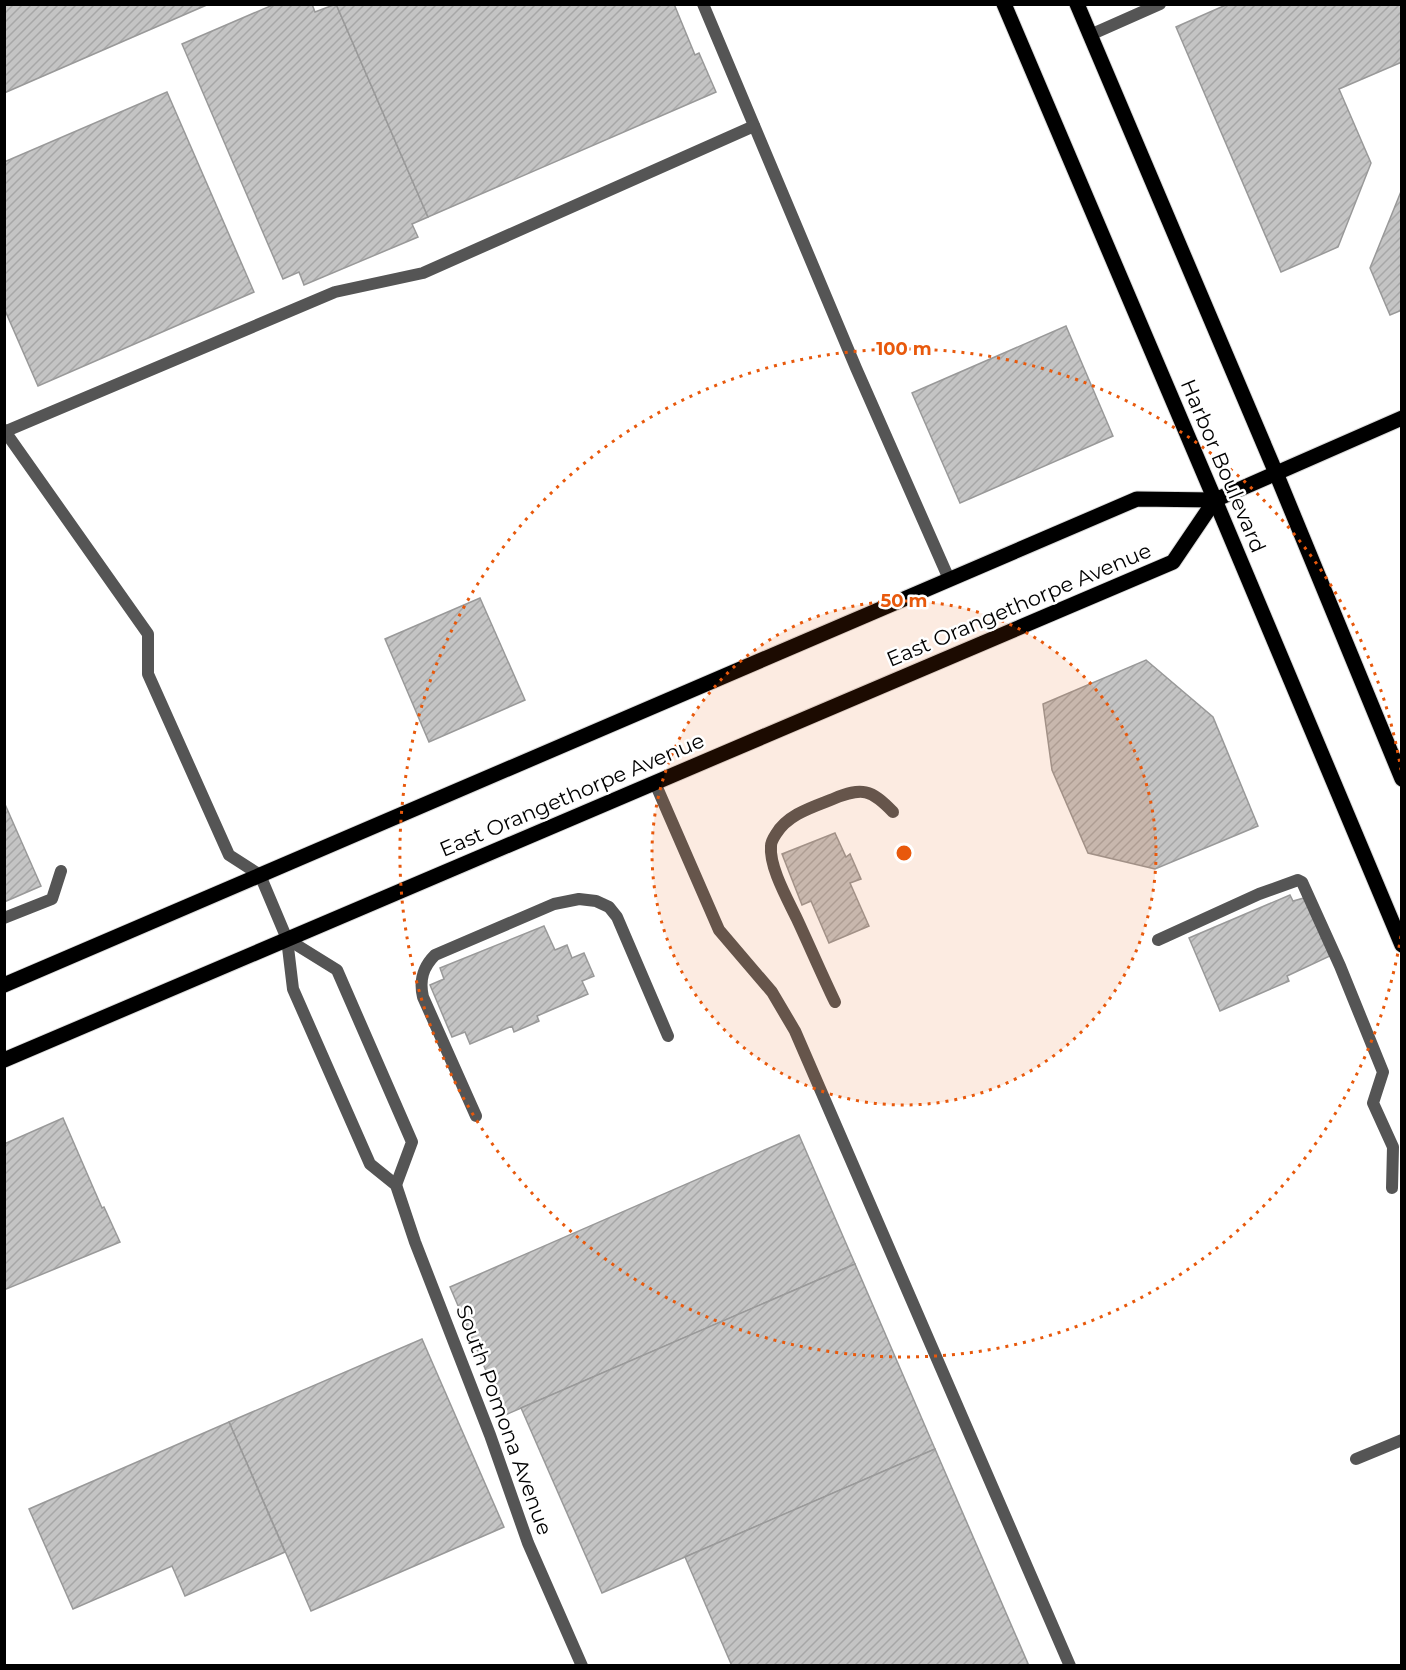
<svg xmlns="http://www.w3.org/2000/svg" width="1406" height="1670" font-family="Montserrat,sans-serif">
<style>
.building{fill:url(#building-hatch);stroke:#999;stroke-width:1.5}
.lines{fill:none;stroke-linecap:round;stroke-linejoin:round}
.primary-casing{stroke:#dbdbdb;stroke-width:17}
.service{stroke:#555;stroke-width:12}
.minor{stroke:#555;stroke-width:12}
.primary{stroke:#000;stroke-width:15}
.ring{fill:none;stroke:#e8590c;stroke-width:3;stroke-dasharray:3 6}
.labels{text-anchor:middle;stroke-width:5;stroke-linejoin:round;paint-order:stroke}
.street-label{font-size:21px;fill:#000;stroke:#fff}
.centre{fill:#e8590c;stroke:#fff;stroke-width:3}
.ring-label{font-size:18px;text-anchor:middle;font-weight:bold;fill:#e8590c;stroke:#fff;stroke-width:5;stroke-linejoin:round;paint-order:stroke}
</style>
<defs>
<pattern id="building-hatch" width="6" height="6" patternUnits="userSpaceOnUse" patternTransform="scale(1.5)"><rect width="6" height="6" fill="#c4c4c4"/><path d="M-1 1l2-2M0 6l6-6M5 7l2-2" fill="none" stroke="#a7a7a7"/></pattern>
</defs>
<rect width="100%" height="100%" fill="#fff"/>
<g class="building">
<polygon points="4,4 209,4 4,93"/>
<polygon points="275,4 312,4 315,12 336,4 428,217 412,224 418,237 304,285 299,272 283,279 182,44"/>
<polygon points="336,4 674,4 695,55 699,53 716,92 428,217"/>
<polygon points="1228,4 1402,4 1402,62 1339,89 1371,163 1338,247 1281,272 1176,27"/>
<polygon points="167,92 254,292 38,386 4,308 4,162"/>
<polygon points="1402,189 1402,310 1390,315 1370,268"/>
<polygon points="1066,326 1113,436 960,503 912,393"/>
<polygon points="480,598 525,700 429,742 385,639"/>
<polygon points="1146,660 1213,717 1258,826 1155,869 1088,853 1052,770 1043,704"/>
<polygon points="4,802 41,886 4,902"/>
<polygon points="835,833 846,857 850,854 861,879 850,883 869,926 829,943 811,901 802,905 782,854"/>
<polygon points="1290,895 1293,901 1304,898 1330,956 1287,976 1289,981 1220,1011 1189,938"/>
<polygon points="544,926 555,950 567,945 572,958 584,953 594,976 582,981 588,994 537,1016 539,1021 514,1032 512,1026 470,1044 465,1032 452,1037 430,985 444,979 440,968"/>
<polygon points="63,1118 102,1208 104,1207 120,1242 4,1290 4,1144"/>
<polygon points="799,1135 855,1264 505,1415 450,1287"/>
<polygon points="855,1264 935,1449 602,1593 521,1408"/>
<polygon points="422,1339 504,1527 311,1611 229,1422"/>
<polygon points="229,1422 285,1552 185,1596 172,1566 73,1609 29,1509"/>
<polygon points="935,1449 1029,1666 732,1666 685,1557"/>
</g>
<g class="lines">
<defs>
<g id="primary">
<polyline points="1004,4 1215,500 1402,945"/>
<polyline points="1077,4 1276,473 1402,779"/>
<polyline points="4,985 1137,499 1215,500 1402,418"/>
<polyline points="4,1060 1173,562 1215,500"/>
</g>
</defs>
<use href="#primary" class="primary-casing"/>
<g class="service">
<polyline points="703,4 856,368 949,579"/>
<polyline points="1090,35 1160,4"/>
<polyline points="4,430 148,634 148,674 229,855 260,875"/>
<polyline points="4,432 335,292 423,273 754,126"/>
<polyline points="655,783 719,930 772,992 795,1031 1070,1666"/>
<polyline points="4,918 52,899 61,871"/>
<polyline points="1158,940 1259,894 1298,880 1302,882 1340,966 1383,1072 1373,1103 1393,1147 1392,1188"/>
<path d="M835,1002C822,975 810,947 797,919C788,900 769,867 771,846C771,843 774,837 776,834C788,814 813,807 833,799C862,787 871,789 893,812"/>
<path d="M476,1116L423,997C419,980 423,967 435,955L554,904L579,899L596,901L609,907L617,917L668,1036"/>
<polyline points="1356,1459 1402,1440"/>
</g>
<g class="minor">
<polyline points="260,875 287,939 293,989 370,1164 396,1185 415,1242 490,1435 528,1543 582,1666"/>
<polyline points="287,939 337,970 412,1142 396,1185"/>
</g>
<use href="#primary" class="primary"/>
</g>
<circle cx="904" cy="853" r="252" fill="#e8590c" fill-opacity=".12"/>
<g class="ring">
<circle cx="904" cy="853" r="252"/>
<path d="M1401 936A504 504 0 1 1 1401 770"/>
</g>
<g class="labels">
<g class="street-label">
<text transform="translate(1223 466) rotate(67)" y="7">Harbor Boulevard</text>
<text transform="translate(1019 605) rotate(-23)" y="7">East Orangethorpe Avenue</text>
<text transform="translate(572 795) rotate(-23)" y="7">East Orangethorpe Avenue</text>
<text transform="translate(504 1420) rotate(70)" y="7">South Pomona Avenue</text>
</g>
</g>
<circle cx="904" cy="853" r="9" class="centre"/>
<g class="ring-label">
<text x="904" y="355">100 m</text>
<text x="904" y="607">50 m</text>
</g>
<rect width="1406" height="1670" fill="none" stroke="#000000" stroke-width="12"/>
</svg>
